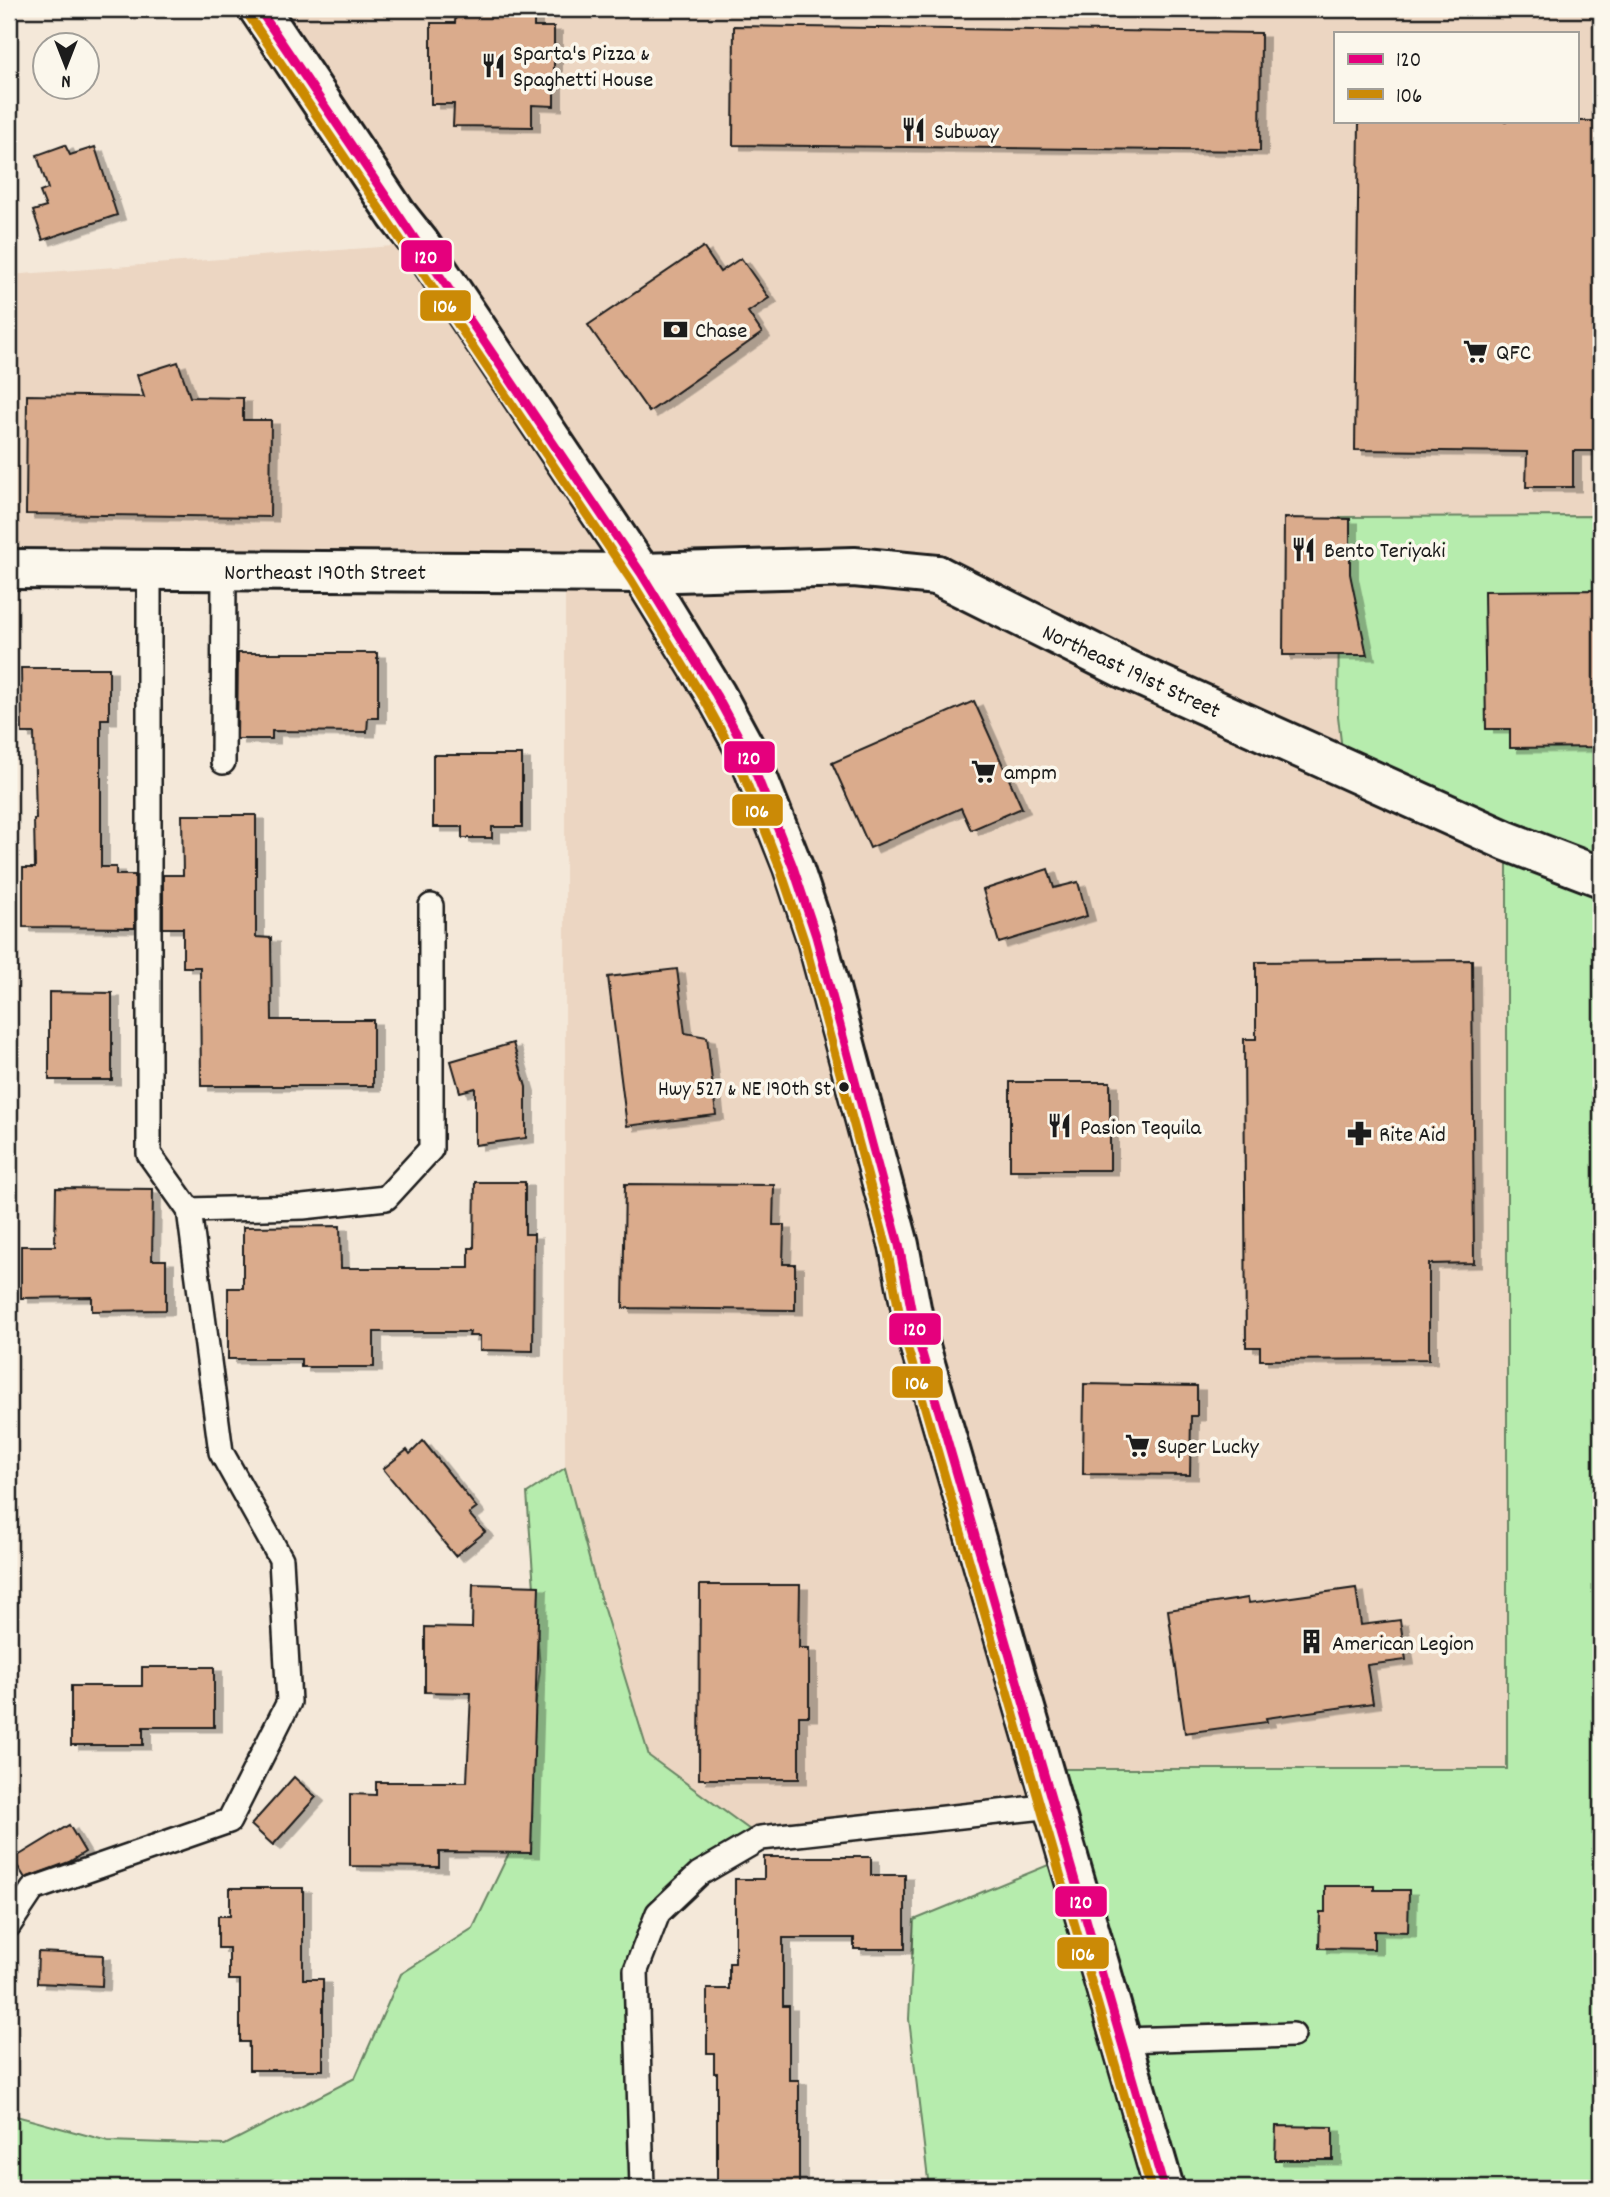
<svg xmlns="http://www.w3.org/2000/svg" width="1610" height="2197" font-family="Dekko,sans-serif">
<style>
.built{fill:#ecd6c2;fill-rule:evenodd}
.green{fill:#b6ecad;stroke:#698464;stroke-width:2}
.building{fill:#daab8c;stroke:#1c1c1c;stroke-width:2;filter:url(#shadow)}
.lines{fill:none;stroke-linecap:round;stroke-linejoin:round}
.lane-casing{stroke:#1c1c1c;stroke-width:28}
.street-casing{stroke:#1c1c1c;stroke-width:44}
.secondary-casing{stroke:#1c1c1c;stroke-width:44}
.primary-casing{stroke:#1c1c1c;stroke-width:44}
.lane{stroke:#fbf7ec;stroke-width:23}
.street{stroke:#fbf7ec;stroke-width:38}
.secondary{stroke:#fbf7ec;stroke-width:38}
.primary{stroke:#fbf7ec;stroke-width:38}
.bus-1-casing{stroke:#fbf7ec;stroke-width:14}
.bus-2-casing{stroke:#fbf7ec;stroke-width:14}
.bus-1{stroke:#e5007d;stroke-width:9}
.bus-2{stroke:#cb8a06;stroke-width:9}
.bus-dot{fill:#1c1c1c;stroke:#fbf7ec;stroke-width:2.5}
.labels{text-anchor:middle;stroke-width:7;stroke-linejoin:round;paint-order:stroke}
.bus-label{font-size:21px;fill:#1c1c1c;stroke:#fbf7ec;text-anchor:end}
.poi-label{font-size:23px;fill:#1c1c1c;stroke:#fbf7ec;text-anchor:start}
.street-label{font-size:23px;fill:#1c1c1c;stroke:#fbf7ec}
.line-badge{stroke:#fbf7ec;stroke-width:2.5}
.badge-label{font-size:19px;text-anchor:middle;font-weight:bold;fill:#fff}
</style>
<defs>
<filter id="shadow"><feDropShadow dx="8" dy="4.5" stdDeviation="0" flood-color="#0004"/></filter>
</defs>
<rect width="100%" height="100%" fill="#f4e8d9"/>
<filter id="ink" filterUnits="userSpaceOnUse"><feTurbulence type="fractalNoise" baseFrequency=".0143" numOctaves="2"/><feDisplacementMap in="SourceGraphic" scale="14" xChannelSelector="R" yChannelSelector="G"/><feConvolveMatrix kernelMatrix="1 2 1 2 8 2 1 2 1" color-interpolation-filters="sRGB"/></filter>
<g filter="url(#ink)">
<path class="built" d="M259,9H1601V516L1341,517L1507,841V1769H1043L1053,1806L761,1838L649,1756L594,1577L565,1468V559L9,567V275L420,244ZM1335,33H1577V121H1335Z"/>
<g class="green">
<polygon points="1601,516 1601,872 1344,767 1338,716 1340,517"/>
<polygon points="1507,841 1601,877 1601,2188 929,2188 909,2019 914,1920 1068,1857 1043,1769 1507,1769"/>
<polygon points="565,1468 594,1577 649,1756 761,1838 658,1913 636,1969 636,2188 9,2188 9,2114 108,2141 225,2145 355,2078 401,1974 473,1928 519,1832 540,1669 527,1493"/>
</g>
<g class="building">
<polygon points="456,9 534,9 534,27 554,27 554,106 532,105 532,127 453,126 454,104 431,104 431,23 455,23"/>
<polygon points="734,26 1261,33 1260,151 733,145"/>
<polygon points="1359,121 1599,121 1599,124 1601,124 1601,252 1597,252 1594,451 1573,451 1573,487 1526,487 1527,452 1355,450"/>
<polygon points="65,145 70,155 95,147 117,215 43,240 33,211 46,207 40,192 48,189 37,155"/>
<polygon points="703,247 720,272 741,258 769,298 748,312 762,333 649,412 588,325"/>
<polygon points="178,362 190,397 243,398 243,420 271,420 270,517 26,514 27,395 144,397 137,375"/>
<polygon points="1284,518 1350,519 1350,574 1367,655 1283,655"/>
<polygon points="1601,590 1601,747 1510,748 1510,729 1486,729 1484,591"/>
<polygon points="238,653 377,653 377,658 378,658 378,718 368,718 367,732 272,731 272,739 237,739"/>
<polygon points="21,668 109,668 109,719 101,719 101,867 116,867 116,875 135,875 135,928 23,927 23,868 35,868 34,819 36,819 34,733 22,733"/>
<polygon points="974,701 1022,808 971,830 961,808 870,848 832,763"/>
<polygon points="433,755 522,755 522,827 492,827 492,838 462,838 462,827 433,827"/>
<polygon points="182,815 256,815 256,937 271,938 272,1020 373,1020 373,1086 201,1086 200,967 183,967 183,928 163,928 163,875 183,875"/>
<polygon points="1048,869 1054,888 1078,882 1087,916 999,943 983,890"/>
<polygon points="1472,960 1474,1263 1429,1264 1429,1359 1260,1360 1260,1347 1246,1347 1244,1039 1256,1039 1256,962"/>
<polygon points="677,969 685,1033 707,1037 716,1115 627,1126 608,977"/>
<polygon points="49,992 112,993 112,1080 49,1080"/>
<polygon points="513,1043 526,1087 526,1138 475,1145 475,1088 460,1092 451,1061"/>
<rect x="1010" y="1082" width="100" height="88"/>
<polygon points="475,1182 525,1182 525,1234 534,1234 533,1351 480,1350 480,1336 469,1336 470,1332 374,1332 374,1367 301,1367 301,1359 228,1359 228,1288 243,1288 243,1227 340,1226 341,1268 469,1268 469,1248 474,1248"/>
<polygon points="625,1184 774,1185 773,1225 784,1225 783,1264 795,1264 795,1310 623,1308"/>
<polygon points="56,1188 153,1189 152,1260 166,1260 166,1310 92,1311 92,1297 21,1298 21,1246 55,1246"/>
<polygon points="1084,1384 1197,1386 1197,1416 1191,1416 1190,1475 1083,1474"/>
<polygon points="423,1441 477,1508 469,1514 485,1532 455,1556 383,1469 407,1450 410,1454"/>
<polygon points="473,1584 539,1586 531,1853 439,1852 439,1867 350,1866 350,1794 376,1795 376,1782 467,1782 471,1693 425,1692 425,1627 472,1628"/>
<polygon points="700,1585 800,1585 799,1648 809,1648 809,1716 799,1716 799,1779 699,1779"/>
<polygon points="1356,1588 1361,1625 1400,1620 1406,1660 1367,1665 1373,1703 1266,1718 1267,1722 1185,1733 1168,1610 1248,1598 1249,1603"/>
<polygon points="142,1667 214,1667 214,1727 143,1727 143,1745 71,1745 71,1686 142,1686"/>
<polygon points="294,1777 316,1797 273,1845 251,1825"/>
<polygon points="69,1825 85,1852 69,1862 25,1878 13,1859"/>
<polygon points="764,1857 871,1857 871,1875 905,1875 905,1949 854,1949 854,1938 783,1938 783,2006 789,2006 789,2080 799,2080 799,2188 717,2188 717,2073 714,2073 714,2053 707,2053 707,1989 729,1989 729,1963 735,1963 735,1879 764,1879"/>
<polygon points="1325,1886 1374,1886 1374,1890 1409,1890 1408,1932 1374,1931 1374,1949 1319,1948 1320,1912 1325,1912"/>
<polygon points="230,1888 303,1888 303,1979 323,1979 323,2070 249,2070 249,2042 240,2042 240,1980 229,1980 229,1948 218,1948 218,1916 230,1916"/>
<polygon points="38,1952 103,1955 102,1986 37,1983"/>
<polygon points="1276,2126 1333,2127 1333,2160 1275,2160"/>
</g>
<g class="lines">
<defs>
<g id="lane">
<polyline points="223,762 224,570"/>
<polyline points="189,1210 303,1207 386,1198 431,1149 431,906"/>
<polyline points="9,1925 33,1889 229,1821 289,1702 281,1559 221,1452 189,1210 149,1154 149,570"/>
<polyline points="1122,2040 1293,2035"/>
<polyline points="642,2188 636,1970 658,1913 699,1874 761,1838 1053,1806"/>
</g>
<polyline id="street" points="937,575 1127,670 1507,841 1601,877"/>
<polyline id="secondary" points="9,569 641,573 854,567 937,575"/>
<polyline id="primary" points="259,9 397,215 420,244 641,573 716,695 749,756 793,867 816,936 899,1245 915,1329 1164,2188"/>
</defs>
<use href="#lane" class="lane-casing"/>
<use href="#street" class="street-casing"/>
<use href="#secondary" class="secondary-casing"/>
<use href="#primary" class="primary-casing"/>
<use href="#lane" class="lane"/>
<use href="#street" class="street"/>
<use href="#secondary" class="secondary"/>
<use href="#primary" class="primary"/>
<defs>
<polyline id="bus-1" points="259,9 641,573 716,695 749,756 793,867 816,936 899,1245 915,1329 1164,2188"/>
<polyline id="bus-2" points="249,16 631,580 705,701 738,761 781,871 804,940 887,1248 903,1332 1151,2188"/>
</defs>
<use href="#bus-1" class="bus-1-casing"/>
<use href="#bus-2" class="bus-2-casing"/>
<use href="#bus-1" class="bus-1"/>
<use href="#bus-2" class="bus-2"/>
</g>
</g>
<defs>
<symbol id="restaurant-bare" viewBox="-9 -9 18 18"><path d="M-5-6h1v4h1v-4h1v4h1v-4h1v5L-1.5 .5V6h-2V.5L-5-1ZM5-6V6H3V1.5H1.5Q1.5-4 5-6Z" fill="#1c1c1c" stroke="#fbf7ec" stroke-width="2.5" paint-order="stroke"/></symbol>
<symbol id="bank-bare" viewBox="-9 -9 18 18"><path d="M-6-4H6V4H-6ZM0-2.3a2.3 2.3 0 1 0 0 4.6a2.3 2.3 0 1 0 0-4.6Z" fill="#1c1c1c" stroke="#fbf7ec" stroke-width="2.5" paint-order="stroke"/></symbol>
<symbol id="supermarket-bare" viewBox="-9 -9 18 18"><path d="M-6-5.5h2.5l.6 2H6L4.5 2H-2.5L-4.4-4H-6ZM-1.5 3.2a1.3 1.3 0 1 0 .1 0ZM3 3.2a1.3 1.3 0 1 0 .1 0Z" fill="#1c1c1c" stroke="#fbf7ec" stroke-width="2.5" paint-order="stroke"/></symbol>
<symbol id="pharmacy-bare" viewBox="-9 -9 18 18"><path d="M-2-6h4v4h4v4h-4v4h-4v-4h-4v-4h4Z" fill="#1c1c1c" stroke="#fbf7ec" stroke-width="2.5" paint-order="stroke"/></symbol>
<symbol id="building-bare" viewBox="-9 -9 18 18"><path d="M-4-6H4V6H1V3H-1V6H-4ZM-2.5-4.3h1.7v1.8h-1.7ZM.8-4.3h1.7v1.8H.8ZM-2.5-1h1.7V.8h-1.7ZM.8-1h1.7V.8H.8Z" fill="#1c1c1c" stroke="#fbf7ec" stroke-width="2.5" paint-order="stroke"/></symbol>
</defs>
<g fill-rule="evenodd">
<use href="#restaurant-bare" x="476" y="48" width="35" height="35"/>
<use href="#restaurant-bare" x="896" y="112" width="35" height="35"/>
<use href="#bank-bare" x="658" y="312" width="35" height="35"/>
<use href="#supermarket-bare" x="1458" y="334" width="35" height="35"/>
<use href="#restaurant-bare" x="1286" y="532" width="35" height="35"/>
<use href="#supermarket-bare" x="966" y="754" width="35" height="35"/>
<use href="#restaurant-bare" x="1042" y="1108" width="35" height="35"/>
<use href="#pharmacy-bare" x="1342" y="1116" width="35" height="35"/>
<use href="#supermarket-bare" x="1120" y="1428" width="35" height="35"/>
<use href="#building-bare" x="1294" y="1624" width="35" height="35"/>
</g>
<circle class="bus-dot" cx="844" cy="1087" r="6"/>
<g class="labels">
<g class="bus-label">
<text x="831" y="1095">Hwy 527 &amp; NE 190th St</text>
</g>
<g class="poi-label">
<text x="513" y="60">Sparta's Pizza &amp;<tspan x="513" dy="26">Spaghetti House</tspan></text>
<text x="934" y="138">Subway</text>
<text x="695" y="337">Chase</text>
<text x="1496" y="359">QFC</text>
<text x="1324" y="557">Bento Teriyaki</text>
<text x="1004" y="779">ampm</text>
<text x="1080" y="1134">Pasion Tequila</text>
<text x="1379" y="1141">Rite Aid</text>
<text x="1157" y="1453">Super Lucky</text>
<text x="1332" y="1650">American Legion</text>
</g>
<g class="street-label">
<text x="325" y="579">Northeast 190th Street</text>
<text transform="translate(1132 670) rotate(25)" y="8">Northeast 191st Street</text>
</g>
</g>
<g class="line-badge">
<rect x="400" y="239" width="53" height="34" rx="7" fill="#e5007d"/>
<rect x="419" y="289" width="53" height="33" rx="7" fill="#cb8a06"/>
<rect x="723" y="740" width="53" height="34" rx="7" fill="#e5007d"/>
<rect x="731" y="793" width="53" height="34" rx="7" fill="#cb8a06"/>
<rect x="888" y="1312" width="54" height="34" rx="7" fill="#e5007d"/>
<rect x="891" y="1365" width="53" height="34" rx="7" fill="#cb8a06"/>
<rect x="1054" y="1885" width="54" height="33" rx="7" fill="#e5007d"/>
<rect x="1056" y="1936" width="54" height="34" rx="7" fill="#cb8a06"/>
</g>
<g class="badge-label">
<text x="426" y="263">120</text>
<text x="445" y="312">106</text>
<text x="749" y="764">120</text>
<text x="757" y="817">106</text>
<text x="915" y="1335">120</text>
<text x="917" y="1389">106</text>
<text x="1081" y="1908">120</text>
<text x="1083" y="1960">106</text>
</g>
<rect width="1610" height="2197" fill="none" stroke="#fbf7ec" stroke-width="35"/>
<rect x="18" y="18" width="1575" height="2162" fill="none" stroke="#1c1c1c" stroke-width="2.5" filter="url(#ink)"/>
<rect x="1334" y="32" width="245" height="91" fill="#fbf7ec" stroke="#a29f99" stroke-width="2"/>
<rect x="1348" y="54" width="35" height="10" fill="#e5007d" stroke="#a29f99" stroke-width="2"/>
<text x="1396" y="66" font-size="21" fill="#1c1c1c">120</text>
<rect x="1348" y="89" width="35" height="10" fill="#cb8a06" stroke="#a29f99" stroke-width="2"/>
<text x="1396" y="102" font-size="21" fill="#1c1c1c">106</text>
<g transform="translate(66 66) rotate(180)"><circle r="33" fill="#fbf7ec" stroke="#a29f99" stroke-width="2"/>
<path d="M0-5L12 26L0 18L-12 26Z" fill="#1c1c1c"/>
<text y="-10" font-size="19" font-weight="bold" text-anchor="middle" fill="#1c1c1c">N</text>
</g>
</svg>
